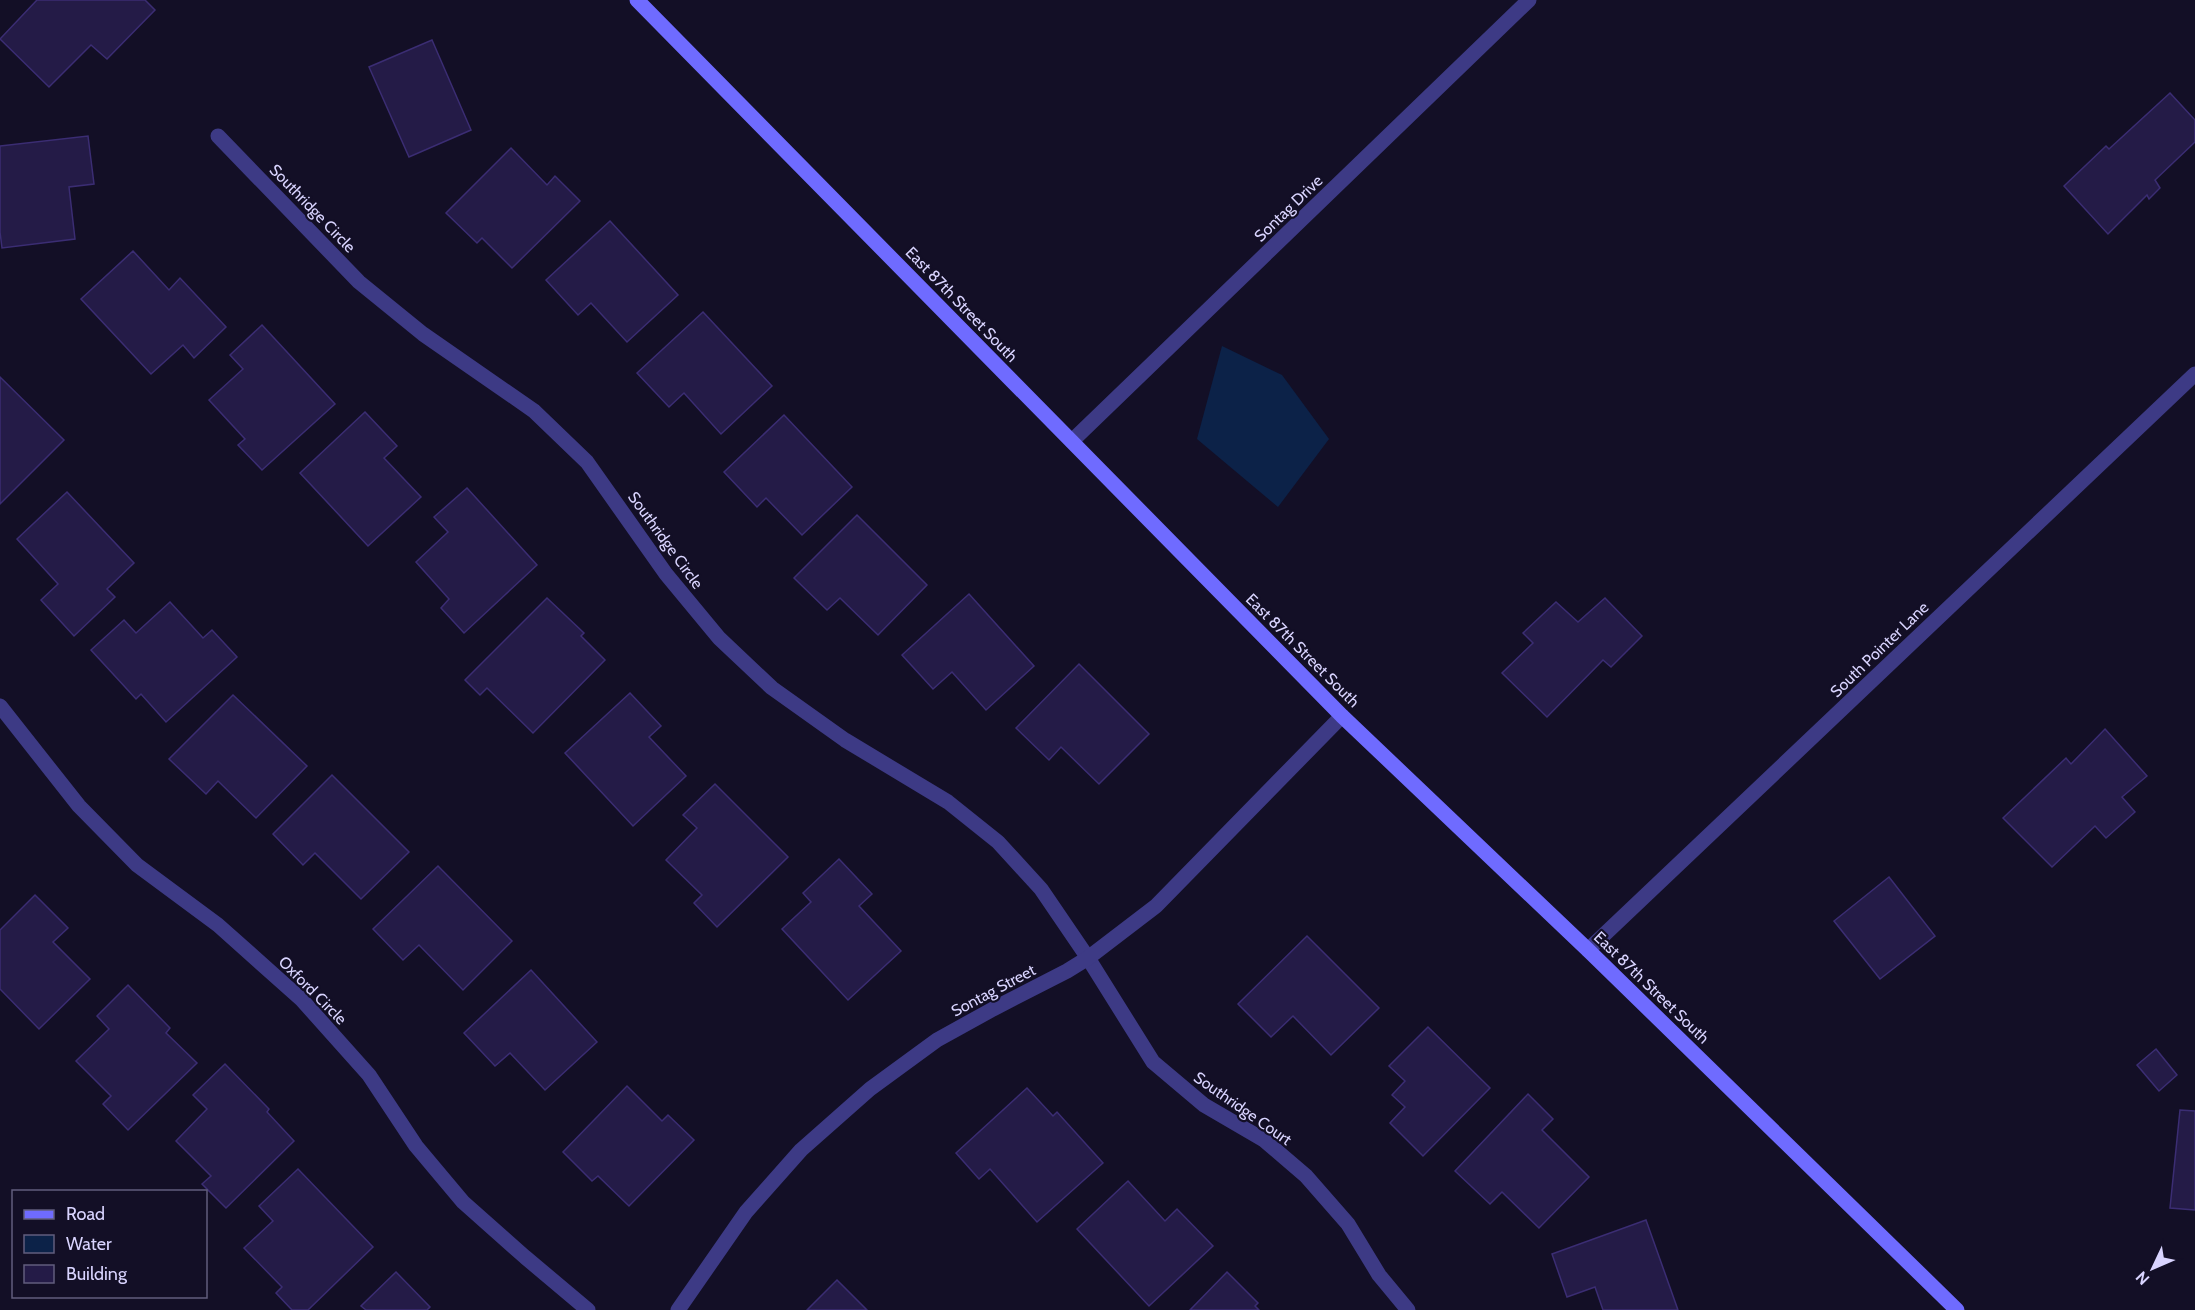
<svg xmlns="http://www.w3.org/2000/svg" width="2195" height="1310" font-family="Cabin,sans-serif">
<style>
.water{fill:#0c2248}
.building{fill:#241b47;stroke:#3b2d73;stroke-width:1.5}
.lines{fill:none;stroke-linecap:round;stroke-linejoin:round}
.street{stroke:#3d3a85;stroke-width:15}
.secondary{stroke:#6f6bff;stroke-width:15}
.labels{text-anchor:middle;stroke-width:4.5;stroke-linejoin:round;paint-order:stroke}
.street-label{font-size:16px;fill:#d9d4ff;stroke:#130f26}
</style>
<rect width="100%" height="100%" fill="#130f26"/>
<polygon class="water" points="1222,346 1282,375 1329,439 1278,507 1197,439"/>
<g class="building">
<polygon points="37,0 145,0 155,10 107,59 91,45 49,87 0,39"/>
<polygon points="432,40 471,130 409,157 369,67"/>
<polygon points="2170,93 2195,120 2195,142 2155,180 2160,188 2149,199 2147,195 2108,234 2064,186 2106,146 2109,149"/>
<polygon points="88,136 94,184 69,187 75,239 2,248 0,232 0,146"/>
<polygon points="511,148 547,185 555,176 580,201 512,268 482,238 477,243 446,213"/>
<polygon points="610,221 678,295 627,342 591,303 578,315 546,280"/>
<polygon points="133,251 169,290 180,278 226,327 194,358 183,345 151,374 81,299"/>
<polygon points="703,312 772,386 721,434 684,393 669,407 637,373"/>
<polygon points="262,325 335,404 262,470 238,445 245,439 209,400 243,369 230,355"/>
<polygon points="0,377 64,440 0,504"/>
<polygon points="365,412 397,446 384,458 421,497 368,546 300,473"/>
<polygon points="784,415 852,487 802,535 766,498 757,507 724,472"/>
<polygon points="467,488 537,565 464,633 441,608 449,599 416,562 448,532 434,517"/>
<polygon points="67,492 134,563 107,589 115,597 74,636 41,600 58,584 17,539"/>
<polygon points="857,515 927,585 878,635 840,598 827,610 794,578"/>
<polygon points="969,594 1034,666 986,710 952,672 933,689 902,655"/>
<polygon points="547,598 584,633 581,636 605,660 533,733 487,688 480,695 465,680"/>
<polygon points="1605,598 1642,636 1611,667 1603,660 1547,717 1502,673 1533,643 1523,633 1556,602 1578,622"/>
<polygon points="170,602 203,638 212,630 237,657 166,722 141,694 136,699 91,650 124,620 136,633"/>
<polygon points="1079,664 1149,734 1099,784 1061,747 1049,760 1016,728"/>
<polygon points="630,693 661,726 649,737 686,776 633,826 565,753"/>
<polygon points="233,695 307,766 256,818 218,781 206,794 169,759"/>
<polygon points="2105,729 2147,776 2122,797 2135,812 2106,838 2095,826 2052,867 2003,818 2066,758 2071,764"/>
<polygon points="332,775 409,852 361,899 315,853 303,865 273,834"/>
<polygon points="715,784 788,857 717,927 694,903 702,895 666,860 697,828 683,815"/>
<polygon points="839,859 872,894 859,906 901,951 848,1000 782,929 811,902 803,893"/>
<polygon points="438,866 512,941 463,990 419,945 403,960 373,929"/>
<polygon points="1889,877 1935,936 1880,979 1834,921"/>
<polygon points="35,895 68,928 53,942 90,979 39,1029 0,989 0,930"/>
<polygon points="1307,936 1379,1008 1331,1055 1293,1016 1271,1037 1238,1004"/>
<polygon points="531,970 597,1042 545,1090 510,1053 495,1066 464,1033"/>
<polygon points="128,985 170,1028 166,1033 197,1063 128,1130 103,1104 111,1096 76,1061 109,1029 97,1016"/>
<polygon points="1428,1027 1490,1088 1423,1156 1390,1123 1405,1107 1392,1095 1405,1081 1389,1066"/>
<polygon points="2156,1049 2177,1075 2159,1091 2137,1065"/>
<polygon points="225,1064 269,1109 267,1112 294,1141 226,1208 202,1184 211,1176 176,1141 207,1109 193,1095"/>
<polygon points="627,1086 662,1121 668,1115 694,1140 629,1206 598,1176 592,1181 563,1152"/>
<polygon points="1027,1088 1053,1116 1057,1112 1103,1163 1037,1222 990,1169 979,1179 956,1153"/>
<polygon points="1528,1094 1553,1119 1542,1130 1589,1177 1539,1228 1502,1192 1490,1204 1455,1171"/>
<polygon points="2180,1110 2195,1111 2195,1210 2170,1208"/>
<polygon points="298,1169 373,1247 308,1310 292,1310 276,1293 282,1287 244,1248 273,1221 259,1206"/>
<polygon points="1128,1181 1165,1221 1177,1209 1213,1246 1149,1306 1077,1229"/>
<polygon points="1646,1220 1678,1310 1603,1310 1595,1287 1567,1297 1552,1254"/>
<polygon points="396,1272 430,1307 427,1310 366,1310 361,1306"/>
<polygon points="1227,1272 1258,1303 1255,1306 1259,1310 1190,1310"/>
<polygon points="837,1280 867,1310 807,1310"/>
</g>
<g class="lines">
<g class="street">
<polyline points="218,136 359,282 423,334 534,411 587,462 666,574 719,638 772,688 845,740 948,802 998,842 1041,889 1088,958 1153,1062 1204,1105 1264,1140 1306,1176 1348,1224 1379,1275 1408,1310"/>
<polyline points="1072,441 1529,0"/>
<polyline points="0,706 79,806 137,865 218,925 302,1000 369,1075 416,1146 463,1202 525,1257 588,1310"/>
<polyline points="1588,950 2195,374"/>
<polyline points="678,1310 746,1212 801,1150 870,1089 937,1040 993,1009 1067,971 1088,958 1156,906 1342,716"/>
</g>
<polyline class="secondary" points="637,0 1342,716 1588,950 1957,1310"/>
</g>
<g class="labels">
<g class="street-label">
<text transform="translate(313 208) rotate(46)" y="6">Southridge Circle</text>
<text transform="translate(1288 208) rotate(-44)" y="6">Sontag Drive</text>
<text transform="translate(962 304) rotate(46)" y="6">East 87th Street South</text>
<text transform="translate(666 540) rotate(54)" y="6">Southridge Circle</text>
<text transform="translate(1879 649) rotate(-44)" y="6">South Pointer Lane</text>
<text transform="translate(1303 650) rotate(45)" y="6">East 87th Street South</text>
<text transform="translate(1652 987) rotate(44)" y="6">East 87th Street South</text>
<text transform="translate(313 990) rotate(45)" y="6">Oxford Circle</text>
<text transform="translate(993 990) rotate(-28)" y="6">Sontag Street</text>
<text transform="translate(1243 1108) rotate(35)" y="6">Southridge Court</text>
</g>
</g>
<rect x="12" y="1190" width="195" height="108" fill="#130f26" stroke="#625e7d" stroke-width="1.5"/>
<rect x="24" y="1210" width="30" height="9" fill="#6f6bff" stroke="#625e7d" stroke-width="1.5"/>
<text x="66" y="1220" font-size="18" fill="#d9d4ff">Road</text>
<rect x="24" y="1235" width="30" height="18" fill="#0c2248" stroke="#625e7d" stroke-width="1.5"/>
<text x="66" y="1250" font-size="18" fill="#d9d4ff">Water</text>
<rect x="24" y="1265" width="30" height="18" fill="#241b47" stroke="#625e7d" stroke-width="1.5"/>
<text x="66" y="1280" font-size="18" fill="#d9d4ff">Building</text>
<g transform="translate(2153 1268) rotate(226)" stroke="#130f26" stroke-width="4.5" paint-order="stroke">
<path d="M0-4.5L10 22L0 15L-10 22Z" fill="#d9d4ff"/>
<text y="-9" font-size="16" font-weight="bold" text-anchor="middle" fill="#d9d4ff">N</text>
</g>
</svg>
